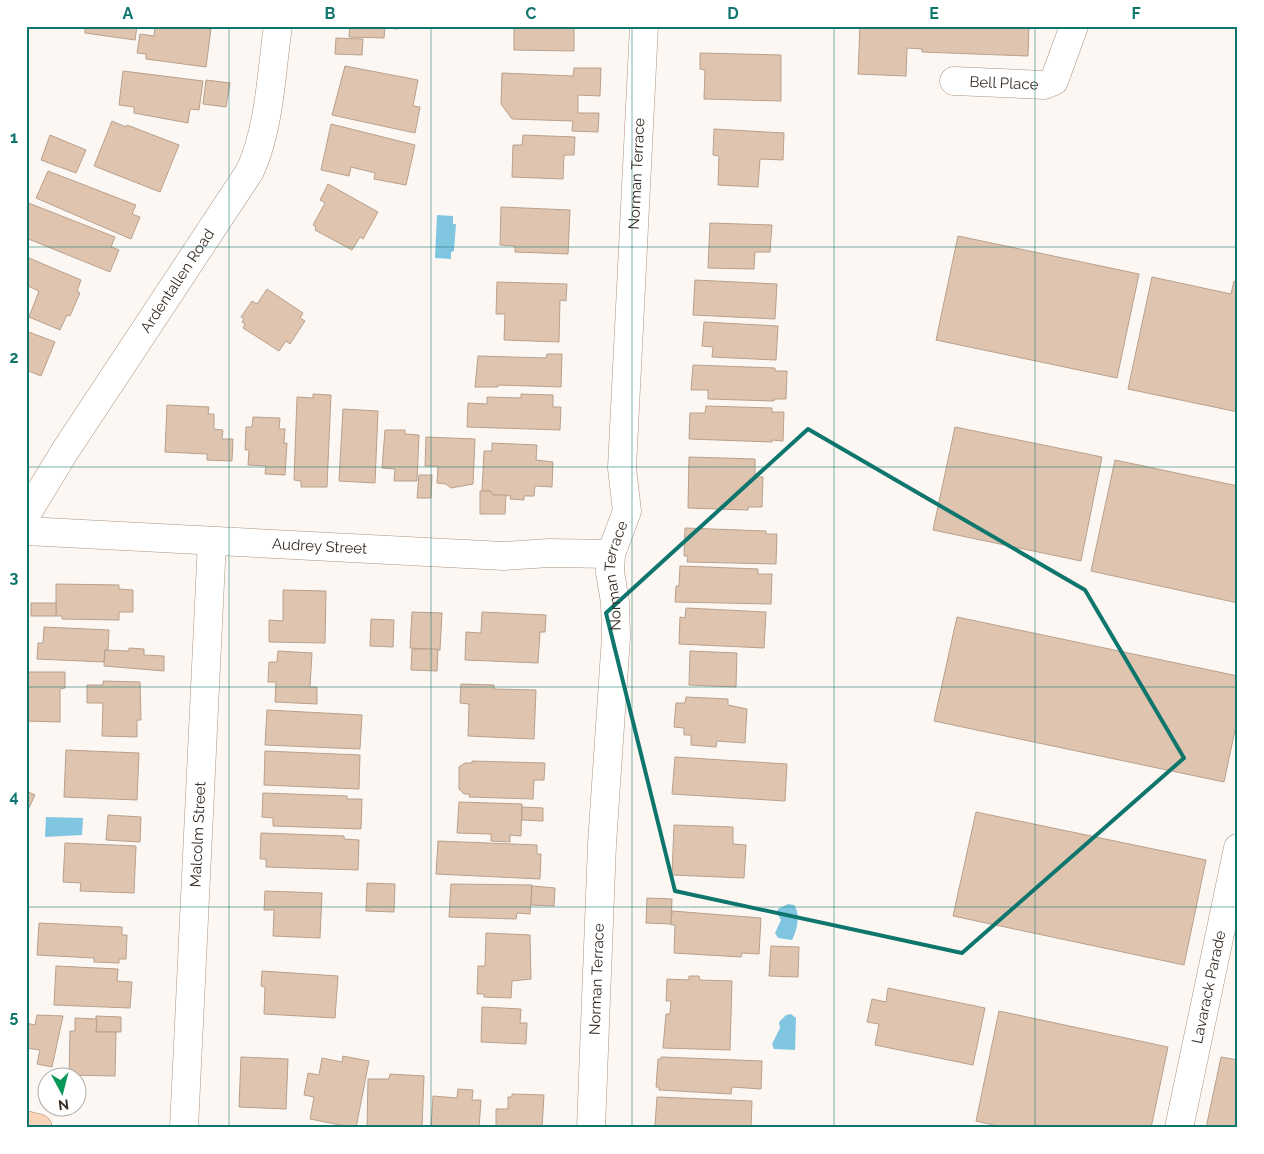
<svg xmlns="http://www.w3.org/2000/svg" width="1264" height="1154" font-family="Raleway,sans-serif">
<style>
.water{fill:#80c6e1}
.building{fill:#dfc5b0;stroke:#b9a08c}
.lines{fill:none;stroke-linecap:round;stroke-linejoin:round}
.minor-casing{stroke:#ab937f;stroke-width:29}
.major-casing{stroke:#b28667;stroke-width:29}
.minor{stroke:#fff;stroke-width:28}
.major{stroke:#f9d4b9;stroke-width:28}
.marked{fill:none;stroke:#0f766e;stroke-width:4;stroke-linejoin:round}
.grid{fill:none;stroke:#0f766e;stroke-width:1;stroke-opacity:0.55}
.labels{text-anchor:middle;stroke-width:4.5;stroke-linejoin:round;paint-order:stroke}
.street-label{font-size:15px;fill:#362c24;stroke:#fff}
.neatline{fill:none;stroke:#0f766e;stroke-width:2}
.grid-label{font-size:16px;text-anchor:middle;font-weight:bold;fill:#0f766e}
</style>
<rect width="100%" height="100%" fill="#fcf7f2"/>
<g class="water">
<polygon points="437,215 453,216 453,224 456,224 454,251 451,252 451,259 435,258"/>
<polygon points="46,817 83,818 82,835 45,837"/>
<path d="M788,904L794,905C801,914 797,931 792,940L778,938L775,933L781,920L777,913L778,909Z"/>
<polygon points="791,1014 796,1018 795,1050 774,1049 772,1044 780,1028 779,1022 786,1015"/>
</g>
<g class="building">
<polygon points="85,26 137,26 135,40 85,33"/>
<polygon points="178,26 211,29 206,67 146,59 146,54 137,53 140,34 154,36 155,27 178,29"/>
<polygon points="350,26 398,26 398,29 385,28 384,38 349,37"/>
<polygon points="514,26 574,26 574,51 514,50"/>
<polygon points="860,26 1029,26 1028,56 922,52 922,49 907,48 906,76 858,74"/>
<polygon points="336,38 363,39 362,55 335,54"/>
<polygon points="700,53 781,55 781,101 704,99 705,70 700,69"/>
<polygon points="345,66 418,80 413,106 420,107 415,133 332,115"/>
<polygon points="574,68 601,68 600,96 578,95 578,113 599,113 598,132 572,131 573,121 512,119 501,104 502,73 573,76"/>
<polygon points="123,71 203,81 199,110 190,109 188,123 134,113 134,107 119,105"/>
<polygon points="206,80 230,83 226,107 203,104"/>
<polygon points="112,121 126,127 127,125 179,145 160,192 94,166"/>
<polygon points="331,124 415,145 406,185 374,179 375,173 351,167 349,176 321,170"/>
<polygon points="714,129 784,133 783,160 760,159 758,187 718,185 719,156 713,155"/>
<polygon points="50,135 86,150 76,173 41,160"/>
<polygon points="523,135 575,137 574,155 564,155 563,179 512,177 513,145 522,145"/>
<polygon points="48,171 136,205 132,214 140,217 131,239 36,198"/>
<polygon points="328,184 378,212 363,239 360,237 352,250 315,230 316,227 313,225 325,203 320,200"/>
<polygon points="26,202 115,237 111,247 119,250 110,272 26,238"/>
<polygon points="501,207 570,210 568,254 515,252 515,246 500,245"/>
<polygon points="710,223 772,225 770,252 755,252 754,269 708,268"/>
<polygon points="958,236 1139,274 1117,378 936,340"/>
<polygon points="29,258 81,280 77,291 80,293 70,316 67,315 60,330 29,317 39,291 26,285 26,266"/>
<polygon points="1152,277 1231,294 1234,281 1238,282 1238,412 1128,389"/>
<polygon points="695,280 777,284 775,319 693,315"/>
<polygon points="497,282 567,284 566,301 560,300 559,342 504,340 505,314 496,314"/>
<polygon points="267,289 303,313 300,318 305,321 290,344 286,341 279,351 243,328 245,324 242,322 244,319 241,317 252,301 257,304"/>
<polygon points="704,322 778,326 776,360 712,357 713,347 702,346"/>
<polygon points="26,331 55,342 41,376 26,370"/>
<polygon points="547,354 562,354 561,387 498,385 498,387 475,387 478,356 546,358"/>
<polygon points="693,365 775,368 775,371 787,371 786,399 774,399 774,401 708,399 708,390 691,390"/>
<polygon points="313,394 331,395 327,487 301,487 301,481 294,480 297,397 313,398"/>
<polygon points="521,394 553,395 553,407 561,407 560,430 467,427 468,403 487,404 487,397 521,398"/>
<polygon points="167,405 209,407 208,414 214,414 214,429 223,430 222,439 233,439 232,461 207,460 207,454 165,452"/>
<polygon points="706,406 772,408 772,412 784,412 783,441 772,440 772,442 689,439 690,413 705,413"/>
<polygon points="343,409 378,411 375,483 339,481"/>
<polygon points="253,417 280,418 279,429 285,429 284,443 287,443 285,475 265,474 266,466 248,465 249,450 245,450 246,427 252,427"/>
<polygon points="955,427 1102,457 1081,561 933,530"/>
<polygon points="385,430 405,430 405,434 419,435 417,481 394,481 395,469 382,468"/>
<polygon points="426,437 475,439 473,484 451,488 446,484 437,483 438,466 425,466"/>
<polygon points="492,443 537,445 536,460 553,462 552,487 535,486 534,496 524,496 524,500 510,499 511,496 493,495 490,491 482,491 484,451 492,451"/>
<polygon points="689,457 755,459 755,477 763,477 762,507 748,507 748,510 688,508"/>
<polygon points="1115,460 1238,486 1238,603 1091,571"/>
<polygon points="419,475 432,475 431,498 417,498"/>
<polygon points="480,491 490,491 493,495 506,495 505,514 480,514"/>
<polygon points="685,528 766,531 766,534 777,534 776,564 687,562 688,556 684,556"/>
<polygon points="680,566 758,569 758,574 772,574 771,604 675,602 676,586 679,586"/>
<polygon points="56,584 119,585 119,589 133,590 133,612 119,612 119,620 62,619 62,616 56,616"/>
<polygon points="283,590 326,591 325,643 269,642 269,620 283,621"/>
<rect x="31" y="603" width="25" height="13"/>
<polygon points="686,608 766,612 764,648 679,644 680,617 685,618"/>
<polygon points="412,612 442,613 440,650 410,648"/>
<polygon points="482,612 546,615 545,632 540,632 538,663 465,660 466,632 481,633"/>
<polygon points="957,617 1238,676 1238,716 1224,782 934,721"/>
<polygon points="371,619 394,620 393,647 370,646"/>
<polygon points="44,627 109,630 108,650 105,650 104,662 37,659 38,643 43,643"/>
<polygon points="129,648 144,649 144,655 164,656 164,671 104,666 105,650 129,651"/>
<polygon points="412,649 438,649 437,671 411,670"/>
<polygon points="278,651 312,653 310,687 317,687 317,704 275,702 276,682 268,682 269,662 277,662"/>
<polygon points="690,651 737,653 736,687 689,685"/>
<polygon points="26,672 65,672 65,688 60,689 60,722 26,721"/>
<polygon points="103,681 140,682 141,720 137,720 137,737 102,736 103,703 87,703 87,685 103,685"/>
<polygon points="461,684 494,685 494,689 536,690 534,739 468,736 469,704 460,703"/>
<polygon points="686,697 728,699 728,705 747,709 745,743 717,741 716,747 691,745 691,735 684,735 684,728 674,727 676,703 685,703"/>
<polygon points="267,710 362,715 360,749 265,745"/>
<polygon points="66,750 139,753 137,800 64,797"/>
<polygon points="265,751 360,755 359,789 264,785"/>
<polygon points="675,757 787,764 785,801 672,794"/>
<polygon points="472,761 545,763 544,780 534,780 533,799 469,797 470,794 464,794 459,789 459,767 465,763 472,763"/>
<polygon points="26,791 35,795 26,814"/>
<polygon points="263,793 347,796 347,799 362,799 361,829 273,826 273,818 262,817"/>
<polygon points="459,802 522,804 521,836 510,835 510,842 491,841 491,834 457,833"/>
<polygon points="522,807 543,808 543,821 522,820"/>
<polygon points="976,812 1206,860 1184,965 953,916"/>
<polygon points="108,815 141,817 140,842 106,840"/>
<polygon points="674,825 733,827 733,844 746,845 744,878 672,875"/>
<polygon points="261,833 344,836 344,839 359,840 358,870 266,867 266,859 260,859"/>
<polygon points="438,841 537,845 537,854 541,854 540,879 436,874"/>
<polygon points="65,843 136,846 134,893 80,891 81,883 63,882"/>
<polygon points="367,883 395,884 394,912 366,911"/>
<polygon points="451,884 532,885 530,914 517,913 516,919 449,917"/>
<polygon points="532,886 555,888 554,906 531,905"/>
<polygon points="265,891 322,893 320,938 273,936 274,910 264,910"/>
<polygon points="647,898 672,899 671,924 646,923"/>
<polygon points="672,911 761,918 759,954 742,953 741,957 674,953 675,925 671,925"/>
<polygon points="39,923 122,927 122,935 127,935 126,959 119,959 119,963 94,962 94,958 37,955"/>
<polygon points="486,933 530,935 531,979 512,981 511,998 484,997 484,994 477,994 478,966 485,966"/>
<polygon points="771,946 799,947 798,977 769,976"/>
<polygon points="56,966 118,969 117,981 132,982 130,1008 54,1005"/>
<polygon points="262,971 338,976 335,1018 264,1014 265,987 261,986"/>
<polygon points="689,976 699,976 700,980 732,981 730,1050 663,1048 666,1014 670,1014 671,1001 666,1001 667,979 689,980"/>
<polygon points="888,988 985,1008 973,1065 875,1045 879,1024 867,1022 872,999 886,1002"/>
<polygon points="482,1007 521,1009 520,1023 527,1023 526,1044 481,1042"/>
<polygon points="999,1011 1168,1047 1151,1128 1006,1128 976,1121"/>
<polygon points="37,1015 63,1016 52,1067 37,1064 40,1050 26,1048 26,1023 35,1025"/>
<polygon points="96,1016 121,1017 121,1032 96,1032"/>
<polygon points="75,1018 97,1019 96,1032 116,1032 115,1076 69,1075 70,1031 75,1031"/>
<polygon points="343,1056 369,1061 356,1128 310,1119 314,1097 304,1095 308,1073 319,1075 322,1058 342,1062"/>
<polygon points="241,1057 288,1059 286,1109 239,1107"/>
<polygon points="661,1057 762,1061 761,1089 732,1087 731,1094 659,1090 659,1087 656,1087 658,1059 661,1059"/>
<polygon points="1221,1057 1238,1060 1238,1128 1206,1128"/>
<polygon points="390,1074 424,1076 422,1128 367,1128 368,1079 389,1079"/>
<polygon points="458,1089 473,1090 472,1100 481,1100 479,1128 431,1128 433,1096 457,1098"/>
<polygon points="512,1094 544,1095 542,1128 496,1128 496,1109 508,1109 508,1097 512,1097"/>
<polygon points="657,1097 752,1101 751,1128 659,1128 659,1126 655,1125"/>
</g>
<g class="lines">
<defs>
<g id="minor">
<path id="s1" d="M954,81L1044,85L1054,81L1074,26"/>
<path id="s2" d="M26,515L65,451L250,171C270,127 271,74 278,26"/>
<path id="s3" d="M26,531L504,556L549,553L611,554"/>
<path id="s4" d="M184,1128L212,541"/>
<path id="s5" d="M591,1128L602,844L616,637L615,602L610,572L611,554L627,511L622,468L644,26"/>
<path id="s6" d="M1179,1128L1238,848"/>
</g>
<polyline id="major" points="26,1125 38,1128"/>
</defs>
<use href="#minor" class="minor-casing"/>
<use href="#major" class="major-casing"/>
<use href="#minor" class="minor"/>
<use href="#major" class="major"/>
</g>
<path class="marked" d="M808,429L1085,590L1184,758L962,953L675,891L606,613Z"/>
<path class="grid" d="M229,26V1128M431,26V1128M632,26V1128M834,26V1128M1035,26V1128M26,247H1238M26,467H1238M26,687H1238M26,907H1238"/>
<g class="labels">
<g class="street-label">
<text dy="5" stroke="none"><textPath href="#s1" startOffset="50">Bell Place</textPath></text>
<text dy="5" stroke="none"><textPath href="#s5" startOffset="959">Norman Terrace</textPath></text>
<text dy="5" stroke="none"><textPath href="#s2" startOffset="279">Ardentallen Road</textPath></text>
<text dy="5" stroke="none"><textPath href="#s3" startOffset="294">Audrey Street</textPath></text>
<text dy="5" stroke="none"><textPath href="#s5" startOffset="554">Norman Terrace</textPath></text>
<text dy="5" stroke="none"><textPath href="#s4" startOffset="294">Malcolm Street</textPath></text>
<text dy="5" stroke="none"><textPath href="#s5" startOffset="149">Norman Terrace</textPath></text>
<text dy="5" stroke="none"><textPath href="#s6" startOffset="144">Lavarack Parade</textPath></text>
</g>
</g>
<rect width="1264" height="1154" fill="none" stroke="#ffffff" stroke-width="55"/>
<g transform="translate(62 1092) rotate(173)"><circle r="24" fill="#ffffff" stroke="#afaba7"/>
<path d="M0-4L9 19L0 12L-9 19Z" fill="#0a9859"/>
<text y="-8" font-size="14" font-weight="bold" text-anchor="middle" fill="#362c24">N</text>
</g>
<rect x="28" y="28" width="1208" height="1098" class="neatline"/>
<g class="grid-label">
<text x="128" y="19">A</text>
<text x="330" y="19">B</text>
<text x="531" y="19">C</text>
<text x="733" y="19">D</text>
<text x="934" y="19">E</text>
<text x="1136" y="19">F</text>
<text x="14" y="143">1</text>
<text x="14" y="363">2</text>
<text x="14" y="583">3</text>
<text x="14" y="802">4</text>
<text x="14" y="1022">5</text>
</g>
</svg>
